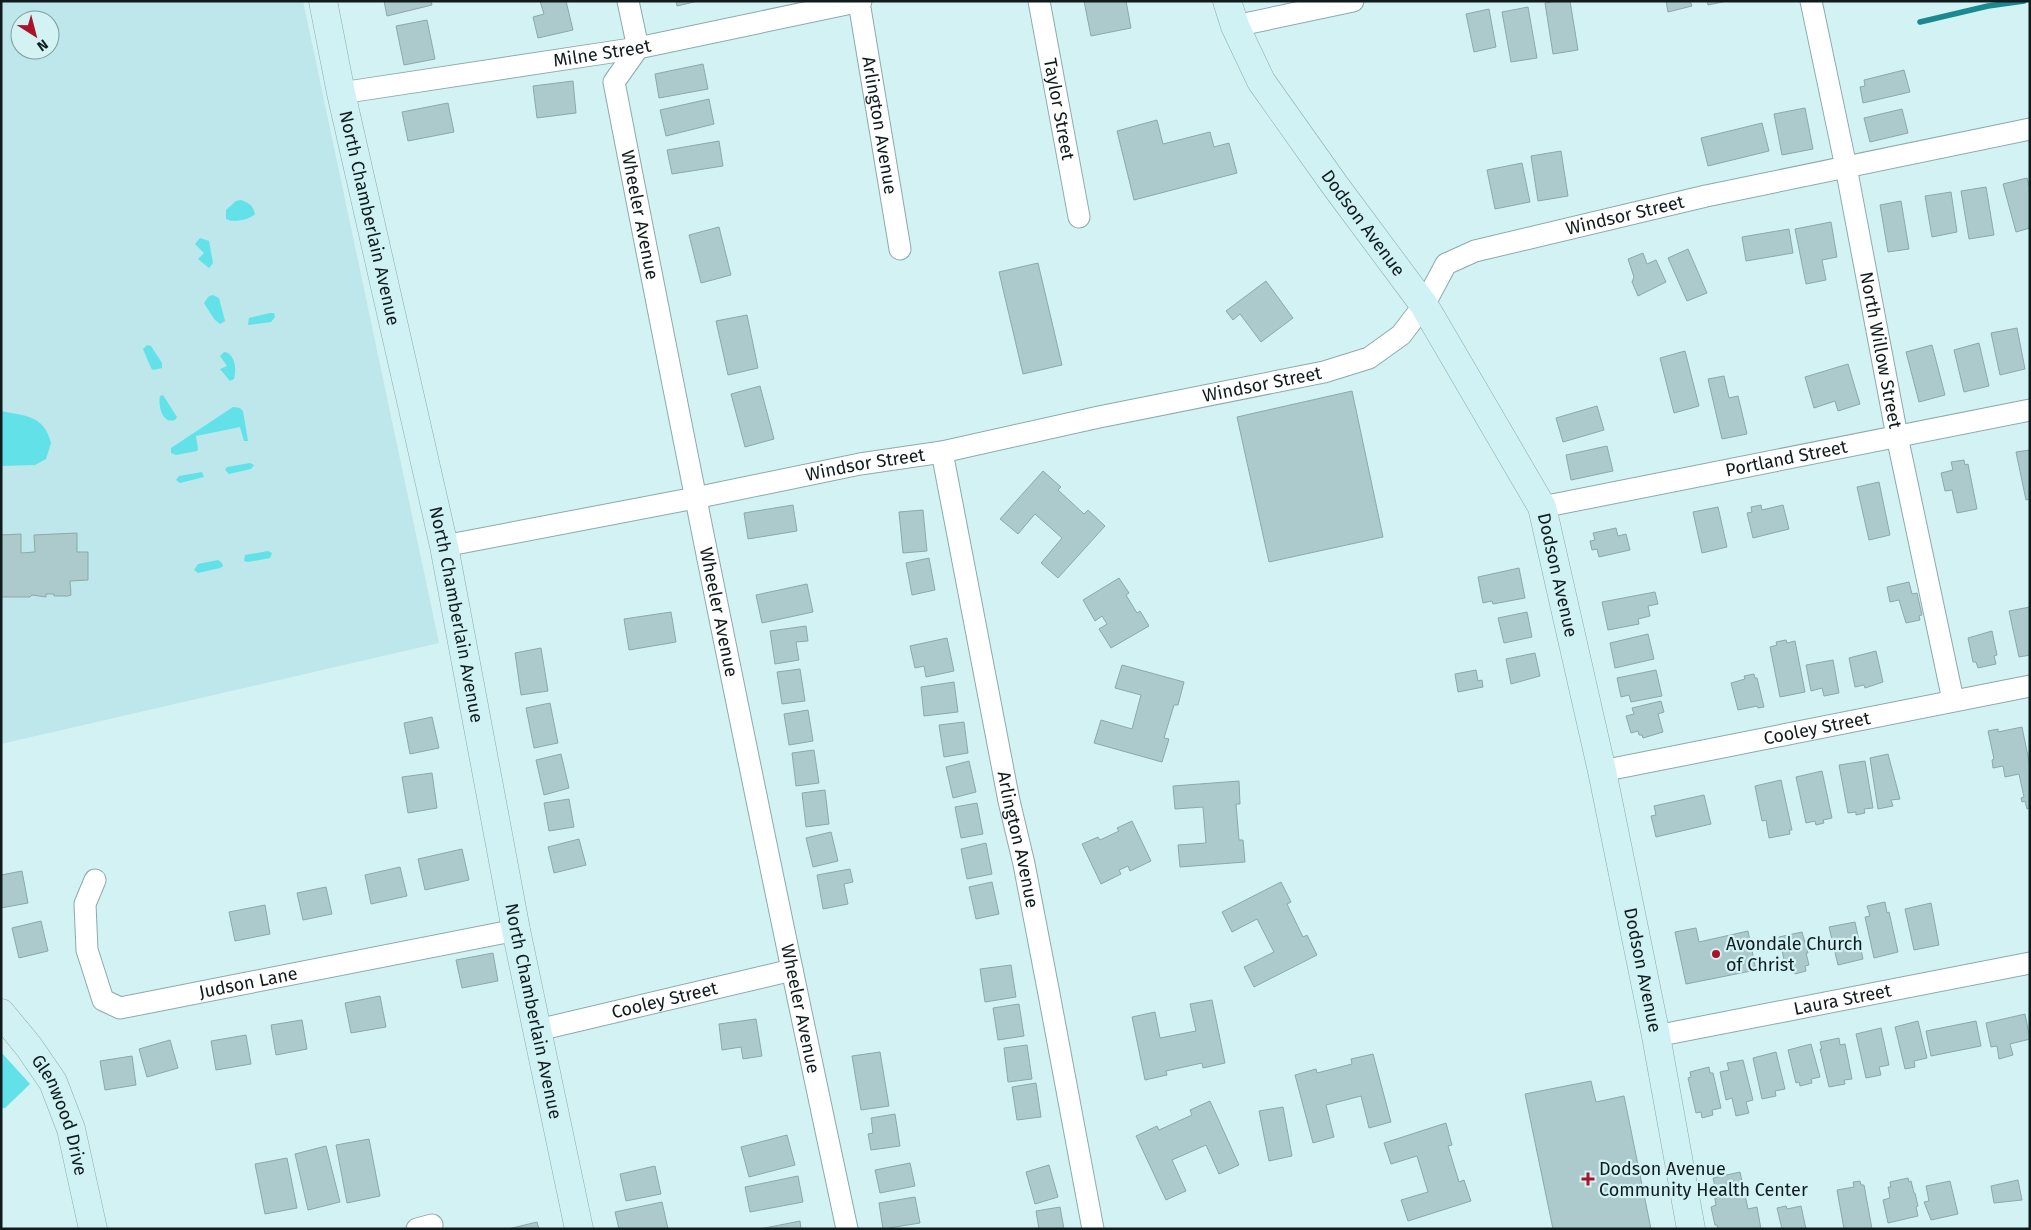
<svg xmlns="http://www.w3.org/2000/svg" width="2031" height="1230" font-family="'Fira Sans',sans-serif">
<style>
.built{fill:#bde7ea;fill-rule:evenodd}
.green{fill:#63e1e9}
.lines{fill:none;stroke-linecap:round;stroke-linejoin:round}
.stream{stroke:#1a8990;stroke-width:5.5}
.building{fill:#accacc;stroke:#8ba9ab}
.street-casing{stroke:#8caaac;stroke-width:23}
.secondary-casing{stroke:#8caaac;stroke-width:29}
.street{stroke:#fff;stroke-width:21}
.secondary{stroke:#d0f2f4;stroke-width:28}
.poi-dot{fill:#aa142b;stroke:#d2f2f4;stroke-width:2}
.labels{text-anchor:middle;stroke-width:4.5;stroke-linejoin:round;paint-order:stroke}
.street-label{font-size:18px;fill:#0f1b1c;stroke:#d2f2f4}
.poi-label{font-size:18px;fill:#0f1b1c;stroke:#d2f2f4;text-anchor:start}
</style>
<rect width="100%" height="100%" fill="#d2f2f4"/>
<path class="built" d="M1,1H303L439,643L1,744ZM20,20H50V50H20Z"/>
<g class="green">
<path d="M241,200C249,203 253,205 255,214C249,220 233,223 226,219V210L236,201Z"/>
<polygon points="200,238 209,241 213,263 209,268 198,259 204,253 195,244"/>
<polygon points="213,295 219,298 225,321 220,324 214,319 204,303 209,296"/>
<polygon points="270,313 274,313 275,317 271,322 248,325 249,318"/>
<polygon points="147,345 151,346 162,363 162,368 153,370 151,368 143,349"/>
<path d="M224,352C235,353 237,370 234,379L230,381L220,369L227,366L220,356Z"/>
<path d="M163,395L177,417L175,420C162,424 158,406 160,396Z"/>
<polygon points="233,407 240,408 243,411 248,441 244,441 240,427 196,436 198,449 197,451 176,455 171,453 171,448"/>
<path d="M1,411C26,416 44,415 51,443L46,459L35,465L1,466Z"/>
<polygon points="250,463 254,465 251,469 229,474 225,470 227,467"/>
<polygon points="202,472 204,477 180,483 176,480 179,476"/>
<polygon points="268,551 272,553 270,558 248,562 244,561 245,555"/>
<polygon points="218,560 222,563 223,566 220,568 198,573 194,570 198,564"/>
<polygon points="1,1052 30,1084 5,1108 1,1108"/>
</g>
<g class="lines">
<polyline class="stream" points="1920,22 1988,6 2024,1"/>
</g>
<g class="building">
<polygon points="384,1 431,1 432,5 387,16"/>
<polygon points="540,1 566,1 573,30 538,38 533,17 544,14"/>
<polygon points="676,1 698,1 677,6"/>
<polygon points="1084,1 1126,1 1131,28 1091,36"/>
<polygon points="1557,1 1570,1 1578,50 1553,54 1545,3"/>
<polygon points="1666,1 1690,1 1692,6 1668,12"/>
<polygon points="1707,1 1727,1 1708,5"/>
<polygon points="1528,7 1537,58 1511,62 1502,12"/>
<polygon points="1489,9 1496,47 1474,52 1466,14"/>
<polygon points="427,20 435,59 404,65 396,26"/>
<polygon points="703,64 708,89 659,98 655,74"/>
<polygon points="1904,70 1910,92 1863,103 1860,87 1865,86 1864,80"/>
<polygon points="573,81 576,113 537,118 533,86"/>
<polygon points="709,99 714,124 666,136 660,110"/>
<polygon points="448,103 454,132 408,141 402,112"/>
<polygon points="1805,108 1813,149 1782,155 1774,114"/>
<polygon points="1902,109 1908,133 1870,142 1864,118"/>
<polygon points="1157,120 1163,144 1210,132 1214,147 1229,143 1237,173 1134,200 1117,131"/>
<polygon points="1762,123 1769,151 1708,166 1701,138"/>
<polygon points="719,141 723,166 672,174 667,150"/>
<polygon points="1561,151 1568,196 1538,201 1531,156"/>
<polygon points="1522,163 1530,202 1495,209 1487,170"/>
<polygon points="2027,178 2030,189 2030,228 2016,232 2003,184"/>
<polygon points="1986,187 1994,235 1969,239 1961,191"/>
<polygon points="1951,192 1957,232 1932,237 1925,196"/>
<polygon points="1901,201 1909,249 1888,252 1880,205"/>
<polygon points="1831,222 1837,257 1822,260 1826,280 1806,284 1795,229"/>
<polygon points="719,227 731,275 701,283 689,235"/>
<polygon points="1789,229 1793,253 1746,261 1742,237"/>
<polygon points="1688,249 1707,293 1687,301 1668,258"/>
<polygon points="1643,253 1647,264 1656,260 1666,282 1638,296 1632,282 1634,277 1628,259"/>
<polygon points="1038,263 1062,365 1023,374 999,272"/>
<polygon points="1266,281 1293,318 1261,342 1240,314 1233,320 1226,311"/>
<polygon points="747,315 758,368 728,375 716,321"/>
<polygon points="2017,328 2025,369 2000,375 1991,333"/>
<polygon points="1979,343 1989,386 1964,392 1954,350"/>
<polygon points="1932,345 1945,395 1919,402 1906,352"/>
<polygon points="1685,351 1699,406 1674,413 1660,358"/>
<polygon points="1848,364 1860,404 1838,411 1835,401 1814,408 1805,377"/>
<polygon points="1724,376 1729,398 1738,396 1747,434 1722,439 1708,379"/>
<polygon points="760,386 774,439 745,447 731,394"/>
<polygon points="1352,391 1383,537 1269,562 1237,417"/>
<polygon points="1597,406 1604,430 1563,442 1556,418"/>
<polygon points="1607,446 1613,471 1571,480 1566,455"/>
<polygon points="2030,450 2030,499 2026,500 2016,452"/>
<polygon points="1964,460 1965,465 1968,464 1977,509 1957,513 1952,490 1945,491 1941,473 1953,470 1951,462"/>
<polygon points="1043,471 1061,487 1058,490 1084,514 1088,510 1105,526 1058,578 1041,563 1062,538 1035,514 1018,534 1000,519"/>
<polygon points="1879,482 1890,535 1869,540 1857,487"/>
<polygon points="793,505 797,531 748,539 744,513"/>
<polygon points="1761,505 1762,510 1783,505 1789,529 1753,538 1747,513 1752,512 1751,507"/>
<polygon points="1718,507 1727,547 1702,553 1693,512"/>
<polygon points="923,510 927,551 903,553 899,512"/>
<polygon points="1616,528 1618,536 1626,534 1630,550 1599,557 1597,549 1592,550 1590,541 1595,540 1593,533"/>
<polygon points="77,533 77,552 88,552 88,580 70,581 71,595 68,596 54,596 54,594 46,594 46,597 32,595 30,597 1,597 1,535 21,534 21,553 35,552 34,535"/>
<polygon points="929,558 935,590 912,595 906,563"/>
<polygon points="1519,568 1525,598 1493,604 1492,601 1483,603 1478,577"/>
<polygon points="1119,578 1129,593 1126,595 1137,613 1140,611 1149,626 1111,648 1099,629 1107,624 1102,616 1095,621 1083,600"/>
<polygon points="1909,582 1912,594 1917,593 1922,615 1919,616 1920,620 1906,623 1899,600 1890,602 1887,587"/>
<polygon points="807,584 813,612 762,623 756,595"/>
<polygon points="1655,592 1658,604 1648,606 1650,616 1638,619 1639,624 1608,630 1602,602"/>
<polygon points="2030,607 2030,655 2019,657 2009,611"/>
<polygon points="671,612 676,642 629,650 624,619"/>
<polygon points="1527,612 1532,637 1504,643 1498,618"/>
<polygon points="806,626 808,641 796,642 799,660 775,664 770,631"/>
<polygon points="1992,631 1997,655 1994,656 1996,664 1978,668 1976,662 1973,662 1968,638"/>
<polygon points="1648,634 1654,659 1615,668 1610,643"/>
<polygon points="947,638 954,671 926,677 924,666 915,668 910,646"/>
<polygon points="1786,640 1787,643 1795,641 1805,692 1780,697 1770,647 1777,645 1776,642"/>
<polygon points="541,648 548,691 521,695 515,653"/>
<polygon points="1876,651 1883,682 1865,688 1864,685 1855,687 1849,658"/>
<polygon points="1535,653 1540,676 1511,684 1506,659"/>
<polygon points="1833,660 1839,693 1824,696 1822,688 1811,691 1806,665"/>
<polygon points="1122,665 1184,682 1178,705 1174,705 1164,738 1169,739 1162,762 1094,743 1101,720 1132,729 1141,695 1115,688"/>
<polygon points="800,669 805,701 782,704 777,672"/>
<polygon points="1476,670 1478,681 1482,680 1483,687 1458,692 1455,674"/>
<polygon points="1656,670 1662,696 1631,702 1629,695 1621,697 1617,678"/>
<polygon points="1754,674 1755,678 1757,678 1764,707 1758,708 1757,706 1738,710 1731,683 1745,679 1744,676"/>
<polygon points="954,682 958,712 924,716 921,687"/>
<polygon points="1661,701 1664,712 1658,714 1663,732 1643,738 1642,735 1639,735 1638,731 1631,733 1626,716 1634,714 1632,708"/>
<polygon points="550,703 558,743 534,748 526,708"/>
<polygon points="808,710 813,741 789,745 784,714"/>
<polygon points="432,717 439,748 410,754 404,723"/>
<polygon points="964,722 968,753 944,757 939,725"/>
<polygon points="2022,727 2030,766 2030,808 2027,809 2025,801 2022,802 2021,798 2024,797 2019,774 2005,777 2003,766 1993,768 1992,760 1994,759 1988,731 1998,729 1998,732"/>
<polygon points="814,750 819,783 796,786 792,753"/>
<polygon points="561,754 569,788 544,795 536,760"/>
<polygon points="1888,754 1900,799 1891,800 1893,806 1878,809 1870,758"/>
<polygon points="969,761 976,792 953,798 946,767"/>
<polygon points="1865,761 1873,808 1864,809 1865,813 1856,815 1856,812 1848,813 1839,765"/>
<polygon points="1822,771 1832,818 1823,820 1824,823 1816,825 1815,821 1806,823 1796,777"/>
<polygon points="432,773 437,808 408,813 402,777"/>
<polygon points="1781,780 1792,830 1789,830 1790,834 1769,838 1766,820 1762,821 1755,786"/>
<polygon points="1239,781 1240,804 1236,804 1239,840 1243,840 1245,862 1180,867 1178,845 1206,843 1203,807 1175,809 1173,786"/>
<polygon points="825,790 829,824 806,827 802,793"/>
<polygon points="1704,795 1711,824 1656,837 1651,816 1656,815 1654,806"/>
<polygon points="569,799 574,827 549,831 544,803"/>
<polygon points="977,803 983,834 961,838 955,807"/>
<polygon points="1132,821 1151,861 1130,871 1128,866 1119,870 1121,874 1101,884 1082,844 1098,837 1100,840 1119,831 1117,828"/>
<polygon points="831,832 838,861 813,867 806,838"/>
<polygon points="579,839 586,865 554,873 548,847"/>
<polygon points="986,843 992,874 967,879 961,849"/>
<polygon points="462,849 469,880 425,890 418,859"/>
<polygon points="400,867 407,896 371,904 365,875"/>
<polygon points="850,869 853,882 844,884 848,904 823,909 817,875"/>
<polygon points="22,871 28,903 1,908 1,875"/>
<polygon points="992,882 999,914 976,919 969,887"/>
<polygon points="1281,882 1291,902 1287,904 1303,937 1307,935 1317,955 1254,987 1244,967 1274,952 1257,919 1232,932 1222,912"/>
<polygon points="326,887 332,914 303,920 297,893"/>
<polygon points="1885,902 1887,913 1889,912 1898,952 1874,958 1865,917 1870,916 1867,906"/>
<polygon points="1931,903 1939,945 1914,950 1905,909"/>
<polygon points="265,905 270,934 235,941 229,912"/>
<polygon points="41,921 48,951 19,958 12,928"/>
<polygon points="1855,922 1863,959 1838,965 1829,927"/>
<polygon points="1696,928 1699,942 1748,931 1756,970 1686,984 1675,932"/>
<polygon points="1802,932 1808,953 1806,953 1809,965 1805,966 1806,971 1795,974 1794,968 1786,969 1779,937"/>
<polygon points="493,953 498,981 462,988 456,960"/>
<polygon points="1011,965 1016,997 985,1002 980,969"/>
<polygon points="380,996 386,1027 351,1033 345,1003"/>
<polygon points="1212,1000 1225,1063 1203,1068 1202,1063 1166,1071 1167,1075 1145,1080 1132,1017 1155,1012 1160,1038 1196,1031 1190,1004"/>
<polygon points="1019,1004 1024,1036 998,1040 993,1008"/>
<polygon points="2025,1014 2030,1039 2010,1044 2013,1055 1999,1059 1997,1046 1991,1047 1986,1023"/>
<polygon points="756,1019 762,1056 743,1059 741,1047 722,1050 719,1024"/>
<polygon points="302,1020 307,1049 276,1055 271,1025"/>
<polygon points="1918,1021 1927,1058 1914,1061 1915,1067 1905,1069 1895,1027"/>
<polygon points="1976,1021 1981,1046 1931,1056 1926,1031"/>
<polygon points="1881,1028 1889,1065 1879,1067 1881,1075 1866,1078 1856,1034"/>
<polygon points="246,1035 251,1064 216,1070 211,1041"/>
<polygon points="1839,1038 1840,1045 1845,1044 1852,1079 1844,1080 1845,1084 1829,1087 1820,1049 1822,1049 1820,1042"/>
<polygon points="170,1040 178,1068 147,1077 139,1049"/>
<polygon points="1811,1044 1820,1077 1811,1079 1812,1083 1800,1086 1799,1082 1796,1083 1788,1050"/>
<polygon points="1027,1045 1032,1079 1008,1082 1004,1048"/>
<polygon points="880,1052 889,1106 861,1110 852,1056"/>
<polygon points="1776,1052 1785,1089 1775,1091 1776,1096 1762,1099 1753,1058"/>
<polygon points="1373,1054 1391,1122 1369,1128 1361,1096 1326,1105 1334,1137 1313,1143 1295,1075 1316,1069 1317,1073 1352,1064 1351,1059"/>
<polygon points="132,1056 136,1085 105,1090 100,1061"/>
<polygon points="1743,1060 1753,1100 1746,1102 1749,1113 1736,1116 1732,1098 1726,1100 1720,1072 1729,1070 1727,1063"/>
<polygon points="1709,1067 1710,1073 1713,1073 1721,1108 1712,1110 1713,1115 1702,1118 1701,1112 1696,1113 1688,1078 1691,1077 1690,1072"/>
<polygon points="1591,1081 1596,1102 1624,1096 1651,1229 1553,1229 1525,1094"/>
<polygon points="1036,1083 1041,1117 1017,1120 1012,1087"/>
<polygon points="1210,1101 1239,1165 1219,1174 1206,1145 1172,1160 1186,1191 1166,1200 1136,1136 1157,1126 1159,1130 1192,1115 1190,1110"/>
<polygon points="1283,1107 1292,1156 1269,1161 1259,1111"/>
<polygon points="895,1114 900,1146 871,1150 868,1134 873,1133 871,1118"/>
<polygon points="1446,1123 1452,1145 1448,1146 1459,1182 1464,1180 1471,1201 1408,1221 1401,1200 1428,1192 1417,1156 1391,1164 1384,1143"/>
<polygon points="787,1135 795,1165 749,1177 741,1147"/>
<polygon points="369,1139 380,1196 347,1203 336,1145"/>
<polygon points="326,1146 340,1202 308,1210 295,1154"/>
<polygon points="287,1158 297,1208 265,1214 255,1164"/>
<polygon points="910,1163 915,1186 880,1193 875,1170"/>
<polygon points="1049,1165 1058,1197 1035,1204 1026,1172"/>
<polygon points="655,1166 661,1194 626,1201 620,1174"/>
<polygon points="1740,1172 1748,1209 1757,1207 1761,1229 1718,1229 1717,1225 1715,1225 1711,1207 1716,1205 1713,1188 1715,1187 1713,1178"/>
<polygon points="798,1176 803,1202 750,1212 745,1187"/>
<polygon points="1908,1178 1909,1182 1911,1181 1914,1193 1915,1193 1918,1206 1916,1207 1918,1216 1888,1223 1883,1200 1890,1198 1888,1187 1891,1187 1890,1182"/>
<polygon points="2018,1180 2022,1200 1994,1203 1991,1186"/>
<polygon points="1860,1181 1861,1185 1864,1185 1872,1229 1844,1229 1837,1190 1854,1187 1853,1182"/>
<polygon points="1950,1181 1958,1214 1931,1220 1924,1202 1929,1201 1926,1186"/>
<polygon points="915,1197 920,1223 883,1229 879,1203"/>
<polygon points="662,1202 668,1229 619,1229 615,1212"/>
<polygon points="1786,1206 1787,1209 1801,1206 1806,1229 1782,1229 1777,1208"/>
<polygon points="1060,1207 1064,1229 1039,1229 1036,1211"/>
<polygon points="800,1221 801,1229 760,1229"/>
<polygon points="537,1222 539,1229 508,1229"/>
</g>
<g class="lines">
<defs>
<g id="street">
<path id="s1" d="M628,1L638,48L614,82C688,465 765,847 847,1229"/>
<path id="s2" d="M1039,1L1079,217"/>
<path id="s3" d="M1811,1L1846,167L1897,436L1953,700"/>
<path id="s4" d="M859,2L900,249"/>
<polyline points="1235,26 1353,1"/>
<path id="s5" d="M341,93L638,48L861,1"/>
<path id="s6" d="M942,452L1009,801L1024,864L1049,994L1093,1229"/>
<path id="s7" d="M1542,507L2030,410"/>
<path id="s8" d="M444,546L695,498L860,464L942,452L1099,417L1324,372L1369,358L1401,335L1424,305L1446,264L1475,251L1706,196L2030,129"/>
<path id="s9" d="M1602,771L2030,686"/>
<path id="s10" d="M95,880L85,904L87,950L103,1000L120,1008L516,930"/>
<path id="s11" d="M538,1030L792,970"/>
<path id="s12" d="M1656,1036L2030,963"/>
<polyline points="417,1229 432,1225"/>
</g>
<g id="secondary">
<path id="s13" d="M323,1L341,93L444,546L516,930L579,1229"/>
<path id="s14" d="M1227,1L1235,26L1261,81L1334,184L1424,305L1542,507L1602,771L1656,1036L1691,1229"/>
<path id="s15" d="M1,1013L29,1047L53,1082L71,1129L93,1229"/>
</g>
</defs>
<use href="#street" class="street-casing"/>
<use href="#secondary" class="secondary-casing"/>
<use href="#street" class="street"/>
<use href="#secondary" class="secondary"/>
</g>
<g class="poi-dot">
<circle cx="1716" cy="954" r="5"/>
<path d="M1585.5 1171.5h5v5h5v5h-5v5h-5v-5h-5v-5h5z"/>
</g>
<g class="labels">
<g class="street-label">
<text dy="6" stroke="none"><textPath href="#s5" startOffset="264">Milne Street</textPath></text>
<text dy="6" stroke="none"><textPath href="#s2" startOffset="110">Taylor Street</textPath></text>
<text dy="6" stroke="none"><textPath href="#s4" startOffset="125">Arlington Avenue</textPath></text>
<text dy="6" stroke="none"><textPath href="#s1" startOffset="225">Wheeler Avenue</textPath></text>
<text dy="6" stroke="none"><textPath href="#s8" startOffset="1254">Windsor Street</textPath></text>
<text dy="6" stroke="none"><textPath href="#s13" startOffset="222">North Chamberlain Avenue</textPath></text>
<text dy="6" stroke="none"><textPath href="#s14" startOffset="262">Dodson Avenue</textPath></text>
<text dy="6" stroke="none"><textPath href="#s3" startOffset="356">North Willow Street</textPath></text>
<text dy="6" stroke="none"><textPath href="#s8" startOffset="834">Windsor Street</textPath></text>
<text dy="6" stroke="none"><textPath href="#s7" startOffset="249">Portland Street</textPath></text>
<text dy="6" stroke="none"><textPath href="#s8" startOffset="429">Windsor Street</textPath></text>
<text dy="6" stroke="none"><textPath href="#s14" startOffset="668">Dodson Avenue</textPath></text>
<text dy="6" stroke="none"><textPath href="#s1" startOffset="630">Wheeler Avenue</textPath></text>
<text dy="6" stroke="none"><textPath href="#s13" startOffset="628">North Chamberlain Avenue</textPath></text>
<text dy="6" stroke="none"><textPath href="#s9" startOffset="219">Cooley Street</textPath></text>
<text dy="6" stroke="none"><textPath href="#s6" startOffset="395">Arlington Avenue</textPath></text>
<text dy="6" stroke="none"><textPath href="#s14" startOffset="1072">Dodson Avenue</textPath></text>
<text dy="6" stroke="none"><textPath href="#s10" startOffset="274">Judson Lane</textPath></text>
<text dy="6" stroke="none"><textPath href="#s11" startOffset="130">Cooley Street</textPath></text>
<text dy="6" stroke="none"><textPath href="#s12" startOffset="190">Laura Street</textPath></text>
<text dy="6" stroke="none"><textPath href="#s1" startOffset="1035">Wheeler Avenue</textPath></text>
<text dy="6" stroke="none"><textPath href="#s13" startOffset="1032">North Chamberlain Avenue</textPath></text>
<text dy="6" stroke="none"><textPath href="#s15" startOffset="120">Glenwood Drive</textPath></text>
</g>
<g class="poi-label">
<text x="1726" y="950">Avondale Church<tspan x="1726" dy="21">of Christ</tspan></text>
<text x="1599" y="1175">Dodson Avenue<tspan x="1599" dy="21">Community Health Center</tspan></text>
</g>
</g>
<rect width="2031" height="1230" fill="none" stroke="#0f1b1c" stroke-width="5"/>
<g transform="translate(35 35) rotate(144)"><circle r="24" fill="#d2f2f4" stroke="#849c9e"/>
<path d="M0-4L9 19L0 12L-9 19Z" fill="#aa142b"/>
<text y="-8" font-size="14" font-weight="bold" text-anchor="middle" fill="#0f1b1c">N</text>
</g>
</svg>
